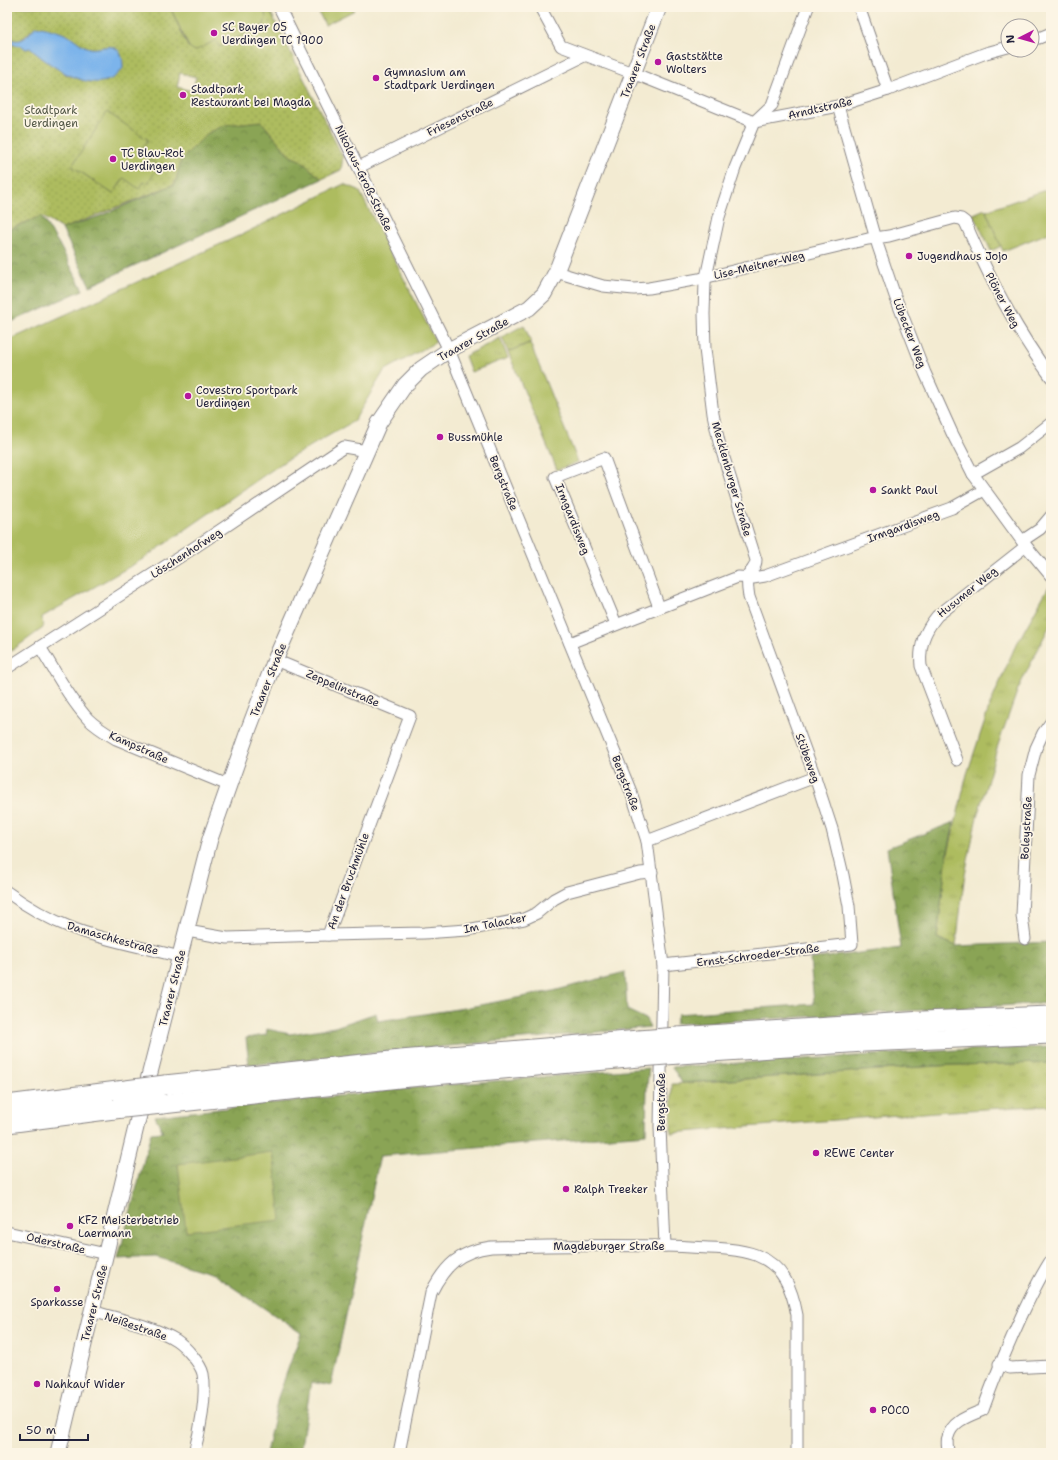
<svg xmlns="http://www.w3.org/2000/svg" width="1058" height="1460" font-family="'Shantell Sans',sans-serif">
<style>
.grass{fill:url(#grass-tufts);stroke:#686f4c}
.forest{fill:url(#forest-crowns);stroke:#566348}
.park{fill:url(#park-dots);stroke:#686f4c;fill-rule:evenodd}
.garden{fill:#adbc5e;stroke:#686f4c}
.water{fill:#7bb4eb;stroke:#4e6b93}
.lines{fill:none;stroke-linecap:round;stroke-linejoin:round}
.street-casing{stroke:#8a8686;stroke-width:13}
.secondary-casing{stroke:#8a8686;stroke-width:17}
.highway-casing{stroke:#8a8686;stroke-width:21}
.street{stroke:#fff;stroke-width:11}
.secondary{stroke:#fff;stroke-width:15}
.highway{stroke:#fff;stroke-width:19}
.highway-bridge-casing{stroke:#8a8686;stroke-width:21;stroke-linecap:butt}
.highway-bridge{stroke:#fff;stroke-width:19}
.poi-dot{fill:#b5179e;stroke:#fcf5e5;stroke-width:1.5}
.labels{text-anchor:middle;stroke-width:3.5;stroke-linejoin:round;paint-order:stroke}
.poi-label{font-size:11px;fill:#22223b;stroke:#fcf5e5;text-anchor:start}
.street-label{font-size:11px;fill:#22223b;stroke:#fcf5e5}
.park-label{font-size:11px;fill:#535847;stroke:#fcf5e5}
</style>
<defs>
<pattern id="grass-tufts" width="24" height="20" patternUnits="userSpaceOnUse"><rect width="24" height="20" fill="#adbc5e"/><path d="M3 7l-1-3M5 7V3M7 7l1-3M15 17l-1-3M17 17v-4M19 17l1-3" fill="none" stroke="#95a153"/></pattern>
<pattern id="forest-crowns" width="20" height="18" patternUnits="userSpaceOnUse"><rect width="20" height="18" fill="#8aa455"/><path d="M2 6a3 3 0 1 1 6 0M12 15a3 3 0 1 1 6 0" fill="none" stroke="#708548"/></pattern>
<pattern id="park-dots" width="8" height="8" patternUnits="userSpaceOnUse"><rect width="8" height="8" fill="#adbc5e"/><path d="M2 2h.1M6 6h.1" fill="none" stroke="#95a153" stroke-width="1.8" stroke-linecap="round"/></pattern>
</defs>
<rect width="100%" height="100%" fill="#fcf5e5"/>
<filter id="ink" filterUnits="userSpaceOnUse"><feTurbulence type="fractalNoise" baseFrequency=".025" numOctaves="2"/><feDisplacementMap in="SourceGraphic" scale="8" xChannelSelector="R" yChannelSelector="G"/><feConvolveMatrix kernelMatrix="1 2 1 2 8 2 1 2 1" color-interpolation-filters="sRGB"/></filter>
<filter id="wash" filterUnits="userSpaceOnUse"><feTurbulence type="fractalNoise" baseFrequency=".012" numOctaves="4" result="noise"/><feDisplacementMap in="SourceGraphic" scale="16" xChannelSelector="R" yChannelSelector="G"/><feGaussianBlur stdDeviation="0.9" result="paint"/><feColorMatrix in="noise" values="0 0 0 0 0 0 0 0 0 0 0 0 0 0 0 0 0 1.4 0 .05"/><feComposite in="paint" operator="in"/></filter>
<g filter="url(#wash)">
<rect width="100%" height="100%" fill="#f3ebd2"/>
<g class="grass">
<polygon points="985,209 1001,246 991,251 975,217 968,220 967,218 969,216"/>
<polygon points="524,325 531,342 508,352 502,337"/>
<polygon points="500,338 508,358 471,372 465,356"/>
<polygon points="1049,586 1051,588 1051,623 1018,689 998,745 976,821 964,880 956,946 937,938 946,862 967,774 990,705 1014,649"/>
<polygon points="1051,1063 1051,1105 936,1112 671,1133 672,1084 951,1065"/>
</g>
<g class="forest">
<polygon points="261,121 290,156 300,160 322,179 90,286 62,229 100,216 175,184 181,160 208,133 225,125"/>
<polygon points="41,216 59,244 83,290 7,324 7,230"/>
<polygon points="954,822 946,862 937,938 956,946 1051,942 1051,1003 675,1024 678,1014 814,1004 810,959 901,948 887,848"/>
<polygon points="625,972 627,1010 646,1019 650,1027 249,1065 246,1038 266,1035 267,1029 290,1034 335,1027 376,1013 378,1021 464,1008 553,991"/>
<polygon points="1051,1047 1051,1063 951,1065 682,1083 672,1067 956,1050"/>
<polygon points="649,1068 647,1086 646,1134 380,1156 331,1386 311,1382 300,1453 266,1453 278,1397 301,1333 213,1274 156,1257 118,1259 151,1133 163,1132 155,1116 411,1088"/>
</g>
<path class="park" d="M7,7H170L188,47L216,40L266,16L261,7H268L343,157L341,170L322,179L300,160L290,156L261,121L225,125L208,133L181,160L175,184L62,229L41,216L7,230V43L30,48L49,63L67,75L76,77L106,81L116,75L123,68L122,59L105,47L96,49L89,48L81,45L70,36L36,26L20,41L7,39ZM180,73L196,77L192,91L177,87ZM148,139L113,194L72,166Z"/>
<g class="garden">
<polygon points="170,7 261,7 266,16 264,25 219,47 216,40 195,51 189,47"/>
<polygon points="316,7 353,7 355,10 325,25"/>
<polygon points="107,112 148,140 139,152 159,166 147,184 144,182 139,189 124,178 113,194 72,166"/>
<polygon points="344,184 359,190 436,342 384,371 354,421 285,461 143,559 42,617 43,628 7,654 7,341 245,233"/>
<polygon points="1051,188 1051,232 1003,251 986,211"/>
<polygon points="530,343 578,462 557,470 508,352"/>
<polygon points="273,1152 281,1220 186,1231 178,1164"/>
</g>
<path class="water" d="M36,26C47,28 59,31 69,36C77,40 81,46 90,48C98,50 107,44 115,48C122,51 123,61 123,68C100,102 51,67 30,48L26,49L22,46L7,43V39C24,43 25,38 36,26Z"/>
</g>
<g filter="url(#ink)">
<g class="lines">
<defs>
<g id="street">
<polyline points="279,7 449,350 631,792 647,841 663,965 660,1127 665,1246"/>
<polyline points="540,7 561,46 643,77 754,122 838,106 888,90 986,53 1008,47"/>
<polyline points="859,7 888,90"/>
<polyline points="1039,38 1051,33"/>
<polyline points="838,106 878,246 895,296 925,373 952,433 973,474 1022,541 1051,576"/>
<polyline points="359,167 584,56"/>
<path d="M556,272L603,286L634,289L649,288L699,279L868,239L889,236L955,218L961,219L965,222C989,277 1015,329 1051,377"/>
<polyline points="973,474 1019,448 1051,423"/>
<polyline points="1022,541 1040,529 1051,516"/>
<polyline points="616,624 555,477 604,458 659,607"/>
<polyline points="570,643 738,577 753,578 765,576 952,508 984,490"/>
<path d="M40,647C55,671 69,698 88,719C96,727 106,733 116,739L228,785"/>
<polyline points="7,668 192,549 344,447 367,451"/>
<path d="M957,760L921,666C919,646 924,632 937,616L1026,546"/>
<polyline points="647,841 815,777"/>
<path d="M7,892C26,906 49,919 72,928C106,941 144,947 180,957"/>
<polyline points="187,931 227,938 328,935 410,716 275,660"/>
<polyline points="328,935 424,933 467,930 524,919 537,913 554,899 567,892 640,873 652,872"/>
<polyline points="1025,939 1022,915 1029,775 1036,748 1043,733 1051,722"/>
<path d="M663,965L852,944L849,906L843,875L832,829L815,777L749,597C748,590 746,581 749,574C753,568 756,567 756,560L719,442L713,414L705,349L704,314L705,282L719,217L735,168L754,122L772,105L808,7"/>
<polyline points="7,1232 106,1254"/>
<path d="M92,1311C118,1319 154,1326 176,1340C185,1346 201,1364 203,1374C207,1395 200,1432 194,1453"/>
<polyline points="999,1364 1010,1368 1051,1366"/>
<path d="M399,1453L431,1293C445,1265 460,1251 491,1247C558,1246 624,1244 690,1247C710,1248 737,1248 756,1255C784,1266 792,1289 797,1315V1453"/>
<path d="M948,1453C948,1448 946,1441 948,1437C952,1421 969,1416 983,1410C994,1378 1007,1348 1021,1317C1030,1298 1039,1278 1051,1260"/>
</g>
<polyline id="secondary" points="58,1453 137,1123 210,839 248,731 275,660 379,423 405,385 421,369 449,350 529,308 544,294 556,272 659,7"/>
<g id="highway">
<polyline points="678,1037 923,1021 1051,1016"/>
<polyline points="679,1054 864,1042 1051,1034"/>
<polyline points="165,1085 401,1060 639,1040"/>
<polyline points="162,1104 399,1078 640,1057"/>
<polyline points="7,1105 118,1091"/>
<polyline points="7,1123 114,1109"/>
</g>
</defs>
<use href="#street" class="street-casing"/>
<use href="#secondary" class="secondary-casing"/>
<use href="#highway" class="highway-casing"/>
<use href="#street" class="street"/>
<use href="#secondary" class="secondary"/>
<use href="#highway" class="highway"/>
<defs>
<g id="highway-bridge">
<polyline points="639,1040 678,1037"/>
<polyline points="640,1057 679,1054"/>
<polyline points="118,1091 165,1085"/>
<polyline points="114,1109 162,1104"/>
</g>
</defs>
<use href="#highway-bridge" class="highway-bridge-casing"/>
<use href="#highway-bridge" class="highway-bridge"/>
</g>
</g>
<g class="poi-dot">
<circle cx="214" cy="33" r="4"/>
<circle cx="658" cy="62" r="4"/>
<circle cx="376" cy="78" r="4"/>
<circle cx="183" cy="95" r="4"/>
<circle cx="113" cy="159" r="4"/>
<circle cx="909" cy="256" r="4"/>
<circle cx="188" cy="396" r="4"/>
<circle cx="440" cy="437" r="4"/>
<circle cx="873" cy="490" r="4"/>
<circle cx="816" cy="1153" r="4"/>
<circle cx="566" cy="1189" r="4"/>
<circle cx="70" cy="1226" r="4"/>
<circle cx="57" cy="1289" r="4"/>
<circle cx="37" cy="1384" r="4"/>
<circle cx="873" cy="1410" r="4"/>
</g>
<g class="labels">
<g class="poi-label">
<text x="222" y="31">SC Bayer 05<tspan x="222" dy="13">Uerdingen TC 1900</tspan></text>
<text x="666" y="60">Gaststätte<tspan x="666" dy="13">Wolters</tspan></text>
<text x="384" y="76">Gymnasium am<tspan x="384" dy="13">Stadtpark Uerdingen</tspan></text>
<text x="191" y="93">Stadtpark<tspan x="191" dy="13">Restaurant bei Magda</tspan></text>
<text x="121" y="157">TC Blau-Rot<tspan x="121" dy="13">Uerdingen</tspan></text>
<text x="917" y="260">Jugendhaus Jojo</text>
<text x="196" y="394">Covestro Sportpark<tspan x="196" dy="13">Uerdingen</tspan></text>
<text x="448" y="441">Bussmühle</text>
<text x="881" y="494">Sankt Paul</text>
<text x="824" y="1157">REWE Center</text>
<text x="574" y="1193">Ralph Treeker</text>
<text x="78" y="1224">KFZ Meisterbetrieb<tspan x="78" dy="13">Laermann</tspan></text>
<text x="57" y="1306" text-anchor="middle">Sparkasse</text>
<text x="45" y="1388">Nahkauf Wider</text>
<text x="881" y="1414">POCO</text>
</g>
<g class="street-label">
<text transform="translate(638 61) rotate(-69)" y="4">Traarer Straße</text>
<text transform="translate(820 108) rotate(-13)" y="4">Arndtstraße</text>
<text transform="translate(460 117) rotate(-26)" y="4">Friesenstraße</text>
<text transform="translate(364 178) rotate(64)" y="4">Nikolaus-Groß-Straße</text>
<text transform="translate(759 265) rotate(-13)" y="4">Lise-Meitner-Weg</text>
<text transform="translate(1003 300) rotate(62)" y="4">Plöner Weg</text>
<text transform="translate(910 333) rotate(69)" y="4">Lübecker Weg</text>
<text transform="translate(473 339) rotate(-29)" y="4">Traarer Straße</text>
<text transform="translate(732 479) rotate(74)" y="4">Mecklenburger Straße</text>
<text transform="translate(504 483) rotate(68)" y="4">Bergstraße</text>
<text transform="translate(573 519) rotate(68)" y="4">Irmgardisweg</text>
<text transform="translate(903 526) rotate(-20)" y="4">Irmgardisweg</text>
<text transform="translate(186 553) rotate(-33)" y="4">Löschenhofweg</text>
<text transform="translate(967 592) rotate(-39)" y="4">Husumer Weg</text>
<text transform="translate(268 680) rotate(-68)" y="4">Traarer Straße</text>
<text transform="translate(343 688) rotate(23)" y="4">Zeppelinstraße</text>
<text transform="translate(139 747) rotate(24)" y="4">Kampstraße</text>
<text transform="translate(808 758) rotate(70)" y="4">Stübeweg</text>
<text transform="translate(626 783) rotate(69)" y="4">Bergstraße</text>
<text transform="translate(1026 828) rotate(-87)" y="4">Boleystraße</text>
<text transform="translate(348 881) rotate(-70)" y="4">An der Bruchmühle</text>
<text transform="translate(495 923) rotate(-11)" y="4">Im Talacker</text>
<text transform="translate(113 938) rotate(16)" y="4">Damaschkestraße</text>
<text transform="translate(758 955) rotate(-7)" y="4">Ernst-Schroeder-Straße</text>
<text transform="translate(172 988) rotate(-76)" y="4">Traarer Straße</text>
<text transform="translate(661 1102) rotate(-90)" y="4">Bergstraße</text>
<text transform="translate(56 1243) rotate(13)" y="4">Oderstraße</text>
<text x="609" y="1250">Magdeburger Straße</text>
<text transform="translate(94 1303) rotate(-76)" y="4">Traarer Straße</text>
<text transform="translate(136 1326) rotate(19)" y="4">Neißestraße</text>
</g>
<g class="park-label">
<text x="51" y="114">Stadtpark<tspan x="51" dy="13">Uerdingen</tspan></text>
</g>
</g>
<rect width="1058" height="1460" fill="none" stroke="#fcf5e5" stroke-width="24"/>
<g transform="translate(1020 38) rotate(264)"><circle r="19" fill="#fcf5e5" stroke="#a5a1a1"/>
<path d="M0-3L7 15L0 10L-7 15Z" fill="#b5179e"/>
<text y="-6" font-size="11" font-weight="bold" text-anchor="middle" fill="#22223b">N</text>
</g>
<path d="M20 1434v6h68v-6" fill="none" stroke="#22223b" stroke-width="2"/>
<text x="26" y="1434" font-size="12" fill="#22223b" stroke="#fcf5e5" stroke-width="3" paint-order="stroke">50 m</text>
</svg>
